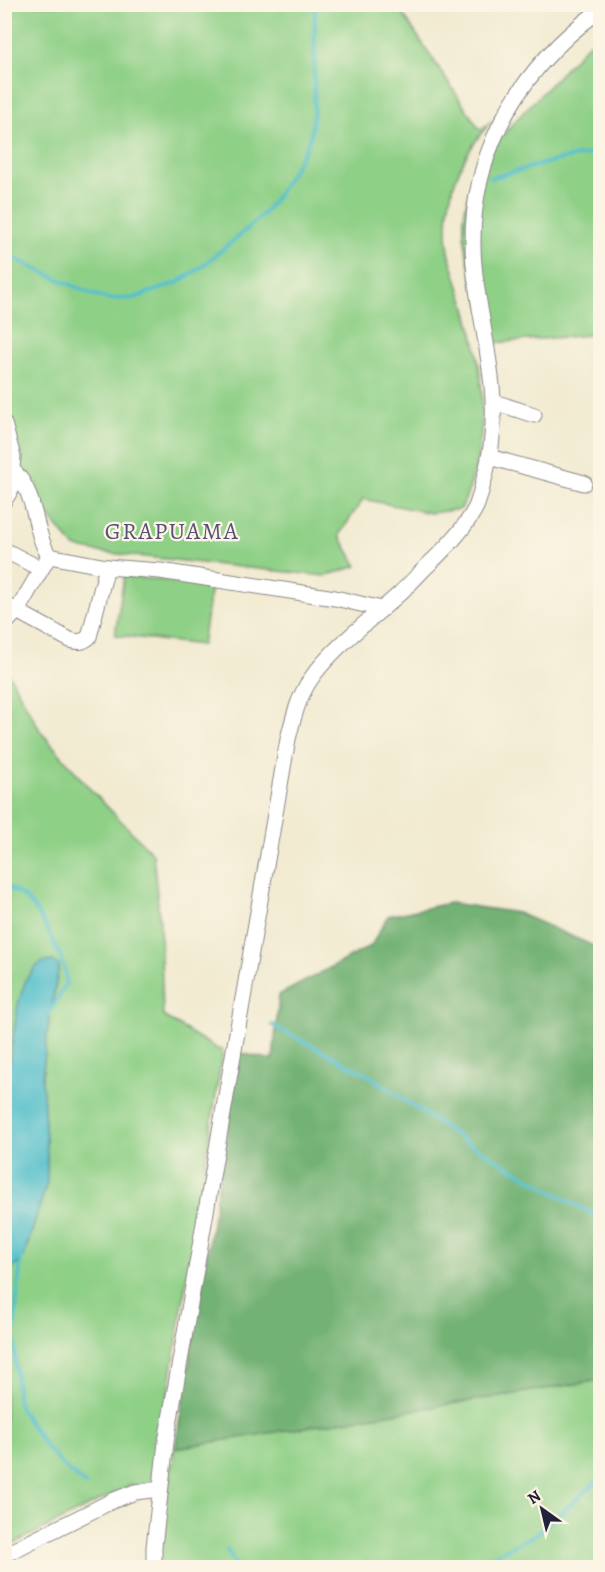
<svg xmlns="http://www.w3.org/2000/svg" width="605" height="1572" font-family="Alegreya,serif">
<style>
.green{fill:#8fd087;stroke:#587961;stroke-width:1.5}
.forest{fill:#73b274;stroke:#4a6a58;stroke-width:1.5}
.water{fill:#52bfcc;stroke:#3a7084;stroke-width:1.5}
.lines{fill:none;stroke-linecap:round;stroke-linejoin:round}
.stream{stroke:#52bfcc;stroke-width:4}
.minor-casing{stroke:#8a8686;stroke-width:17}
.minor{stroke:#fff;stroke-width:15}
.labels{text-anchor:middle;stroke-width:4.5;stroke-linejoin:round;paint-order:stroke}
.quarter-label{font-size:24px;letter-spacing:1.5px;fill:#565179;stroke:#fcf5e5}
</style>
<rect width="100%" height="100%" fill="#fcf5e5"/>
<filter id="ink" filterUnits="userSpaceOnUse"><feTurbulence type="fractalNoise" baseFrequency=".0167" numOctaves="2"/><feDisplacementMap in="SourceGraphic" scale="12" xChannelSelector="R" yChannelSelector="G"/><feConvolveMatrix kernelMatrix="1 2 1 2 8 2 1 2 1" color-interpolation-filters="sRGB"/></filter>
<filter id="wash" filterUnits="userSpaceOnUse"><feTurbulence type="fractalNoise" baseFrequency=".008" numOctaves="4" result="noise"/><feDisplacementMap in="SourceGraphic" scale="24" xChannelSelector="R" yChannelSelector="G"/><feGaussianBlur stdDeviation="1.35" result="paint"/><feColorMatrix in="noise" values="0 0 0 0 0 0 0 0 0 0 0 0 0 0 0 0 0 1.4 0 .05"/><feComposite in="paint" operator="in"/></filter>
<g filter="url(#wash)">
<rect width="100%" height="100%" fill="#f2ebd2"/>
<g class="green">
<path d="M4,5H397L480,130L493,120C457,158 438,209 451,261C460,292 472,322 477,353C487,407 484,459 461,509L431,513L363,499L339,535L357,566L325,576L99,552L74,547L5,462Z"/>
<path d="M600,33V334L493,343C483,310 466,266 464,232C461,170 507,130 546,89C564,70 581,50 600,33Z"/>
<polygon points="124,576 211,586 202,645 115,635"/>
<polygon points="5,667 41,732 91,790 153,854 160,924 163,1016 217,1049 223,1050 170,1384 149,1495 131,1485 5,1548 5,1265 7,1269 24,1256 47,1182 47,1157 42,1077 49,1020 59,966 8,1074 5,1092"/>
<polygon points="600,1380 600,1567 156,1568 162,1518 175,1448"/>
</g>
<polygon class="forest" points="450,903 518,913 589,944 600,951 600,1380 175,1448 240,1053 273,1060 279,995 371,946 388,916"/>
<polygon class="water" points="53,961 59,966 49,1020 42,1077 47,1157 47,1182 24,1256 15,1267 7,1269 4,1265 5,1092 18,1004 26,979 36,967 43,962"/>
<g class="lines">
<g class="stream">
<polyline points="490,178 562,159 600,152"/>
<polyline points="4,253 38,270 92,294 109,299 134,298 177,283 200,268 246,230 264,213 277,196 305,150 311,134 314,110 315,4"/>
<path d="M4,885C13,890 22,894 28,901C42,916 68,964 66,984L48,1015"/>
<polyline points="272,1025 368,1075 466,1142 600,1219"/>
<polyline points="21,1256 14,1332 17,1396 20,1409 46,1447 64,1467 86,1485"/>
<polyline points="227,1550 237,1568"/>
<polyline points="458,1568 495,1555 535,1535 600,1479"/>
<polyline points="482,1568 486,1560"/>
</g>
</g>
</g>
<g filter="url(#ink)">
<g class="lines">
<defs>
<g id="minor">
<polyline points="494,402 534,415"/>
<polyline points="4,424 13,457 12,469"/>
<polyline points="489,457 584,483"/>
<path d="M4,465C38,482 31,528 49,556L107,567L160,571L335,598L382,609"/>
<polyline points="4,501 19,477"/>
<polyline points="4,550 41,569"/>
<path d="M4,604L70,640C77,642 82,643 89,637L107,567"/>
<polyline points="4,625 17,611 49,556"/>
<polyline points="4,1555 112,1501 135,1492 160,1489"/>
<path d="M154,1568V1547L166,1442L288,739C293,719 298,698 310,680C333,647 368,622 398,595C408,586 417,576 427,566C445,549 465,529 476,507C480,498 482,486 485,476C505,402 484,347 475,275C462,166 513,73 600,10"/>
</g>
</defs>
<use href="#minor" class="minor-casing"/>
<use href="#minor" class="minor"/>
</g>
</g>
<g class="labels">
<g class="quarter-label">
<text x="172" y="539">GRAPUAMA</text>
</g>
</g>
<rect width="605" height="1572" fill="none" stroke="#fcf5e5" stroke-width="24"/>
<g transform="translate(542 1509) rotate(326)" stroke="#fcf5e5" stroke-width="4.5" paint-order="stroke">
<path d="M0-4.5L10 22L0 15L-10 22Z" fill="#22223b"/>
<text y="-9" font-size="16" font-weight="bold" text-anchor="middle" fill="#22223b">N</text>
</g>
</svg>
